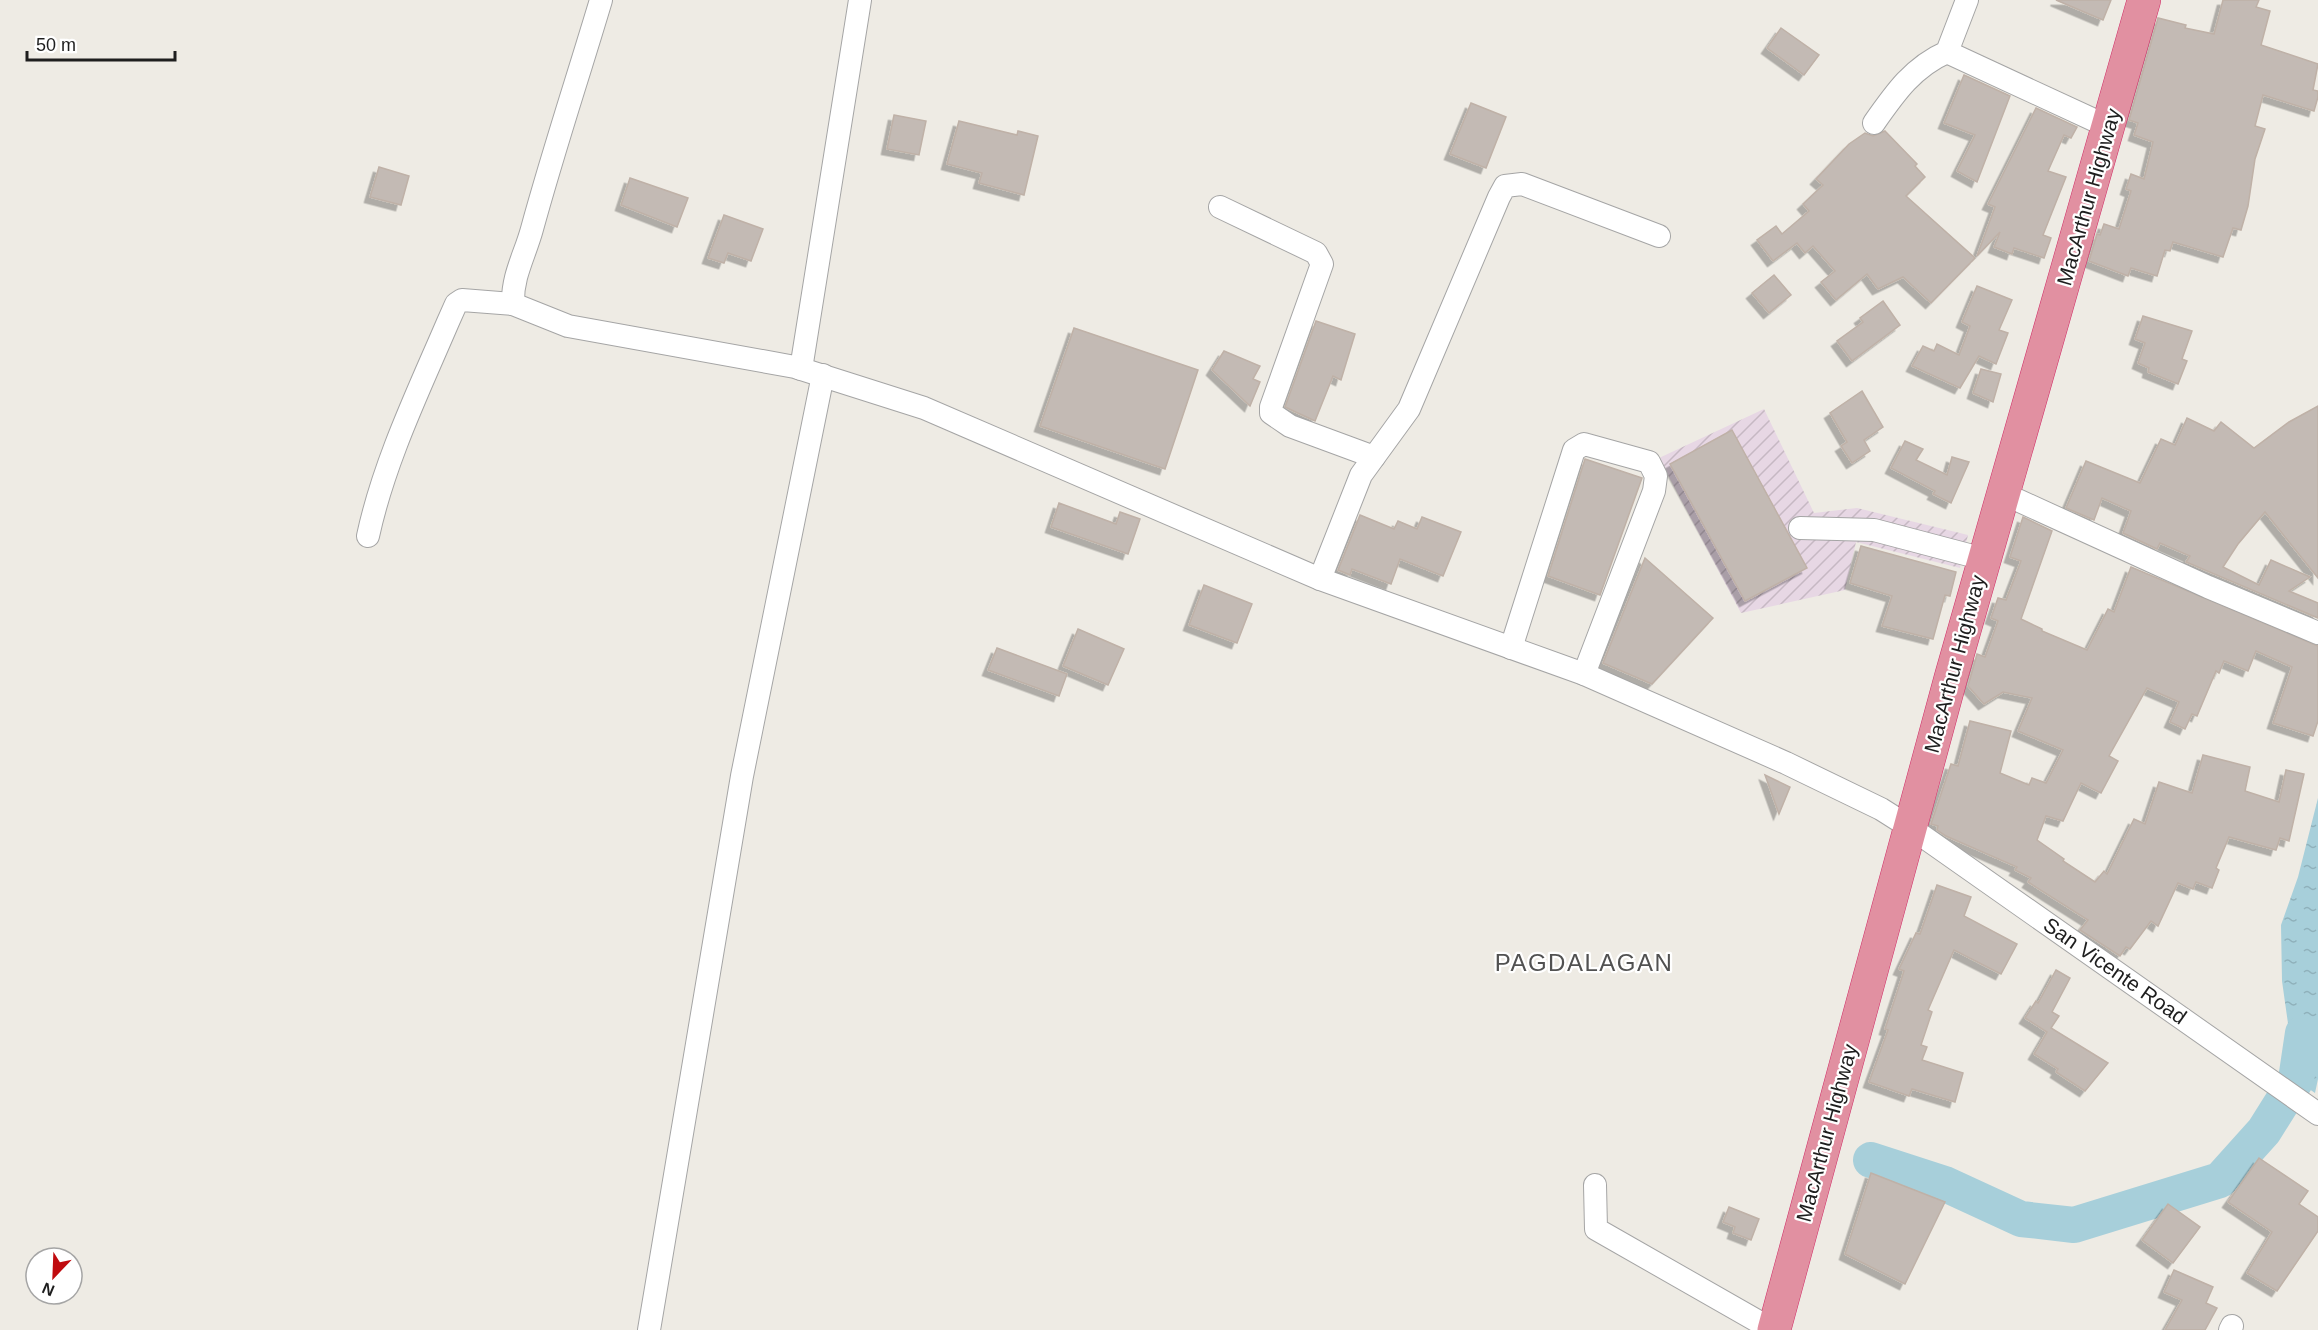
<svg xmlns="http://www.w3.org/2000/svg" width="2318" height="1330" font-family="Helvetica,sans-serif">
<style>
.industrial{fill:url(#industrial-furrows)}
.water{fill:url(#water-ripples)}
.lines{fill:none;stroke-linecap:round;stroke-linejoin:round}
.river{stroke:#a7cfda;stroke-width:36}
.building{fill:#c3bab4;stroke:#bfb1a7;stroke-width:1.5;filter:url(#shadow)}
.minor-casing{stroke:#a5a5a5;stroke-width:24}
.highway-casing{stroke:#d02e68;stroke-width:34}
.minor{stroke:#fff;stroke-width:22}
.highway{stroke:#e190a1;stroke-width:33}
.labels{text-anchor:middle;stroke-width:4.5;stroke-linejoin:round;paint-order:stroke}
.street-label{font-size:21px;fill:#1e1e1e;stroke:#fff}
.quarter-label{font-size:24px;letter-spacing:1.5px;fill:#515151;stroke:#fff}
</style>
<defs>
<pattern id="industrial-furrows" width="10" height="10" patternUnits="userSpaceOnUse" patternTransform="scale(1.5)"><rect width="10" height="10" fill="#e7d7e4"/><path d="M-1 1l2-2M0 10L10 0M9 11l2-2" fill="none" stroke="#c6b8c3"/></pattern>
<pattern id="water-ripples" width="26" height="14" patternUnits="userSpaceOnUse" patternTransform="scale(1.5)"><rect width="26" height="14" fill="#a7cfda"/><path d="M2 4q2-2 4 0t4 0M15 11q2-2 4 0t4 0" fill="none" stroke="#8fb1bb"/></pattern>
<filter id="shadow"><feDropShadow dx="-5.5" dy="5.5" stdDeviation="0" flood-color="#0004"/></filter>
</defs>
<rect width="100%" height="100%" fill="#eeebe4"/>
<polygon class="industrial" points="1764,409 1814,513 1857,508 1968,535 1960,568 1856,542 1845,590 1741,613 1659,458"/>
<polygon class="water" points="2318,798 2318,1079 2315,1093 2296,1080 2282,981 2281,925 2298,877"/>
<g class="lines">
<polyline class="river" points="1871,1160 1945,1184 2021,1219 2074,1225 2220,1180 2264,1131 2296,1080 2303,1033"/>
</g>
<g class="building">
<polygon points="2056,0 2111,0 2103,20"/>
<polygon points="2223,0 2259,0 2256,7 2270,11 2261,45 2318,64 2313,90 2318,91 2318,97 2314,111 2263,95 2255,126 2265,129 2255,159 2248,206 2241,230 2233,228 2223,257 2173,242 2170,251 2165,250 2157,276 2131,268 2128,276 2089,261 2097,234 2100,235 2104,224 2119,229 2131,191 2126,189 2131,174 2144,179 2153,142 2134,135 2138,123 2129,120 2158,18 2186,25 2185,28 2214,34"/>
<polygon points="1781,28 1819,55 1804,75 1767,48"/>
<polygon points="1964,75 2010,96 1977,182 1957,171 1975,135 1944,123"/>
<polygon points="1471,103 1506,117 1486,168 1450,154"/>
<polygon points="2036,108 2077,127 2071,138 2064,135 2048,171 2066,177 2043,235 2051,238 2044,258 2014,248 2012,254 1994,247 2000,232 1977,256 1995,207 1988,204"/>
<polygon points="894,115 926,121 919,155 887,149"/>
<polygon points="959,121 1017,135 1018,131 1038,136 1024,195 979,183 982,173 947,164"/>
<polygon points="1885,131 1917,164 1915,166 1925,177 1906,196 1975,258 1931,303 1903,277 1878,289 1867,274 1836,300 1821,282 1835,271 1813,246 1805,253 1797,243 1773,261 1757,240 1776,226 1782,234 1809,211 1803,204 1823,185 1816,179 1849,144 1865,133 1873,136"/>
<polygon points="379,167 409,176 401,205 370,197"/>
<polygon points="630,178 688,198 677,227 621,205"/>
<polygon points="724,215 763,229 751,261 728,253 724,263 708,258"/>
<polygon points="1774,275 1791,295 1769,313 1752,293"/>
<polygon points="1977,286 2012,300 1999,330 2008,333 1996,364 1979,356 1960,388 1912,366 1923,346 1934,351 1937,344 1959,355 1970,326 1962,322"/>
<polygon points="1883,301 1900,325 1852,361 1837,341 1863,322 1860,318"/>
<polygon points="2143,316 2192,331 2182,359 2187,361 2178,384 2148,372 2149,368 2138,363 2145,343 2135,339"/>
<polygon points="1316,321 1355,334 1341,380 1333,376 1315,421 1285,407"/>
<polygon points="1074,328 1198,370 1165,469 1040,426"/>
<polygon points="1224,351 1260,366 1253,379 1260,382 1250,406 1212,370"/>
<polygon points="1981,369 2001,374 1993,402 1973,393"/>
<polygon points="1862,391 1883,427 1864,440 1870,451 1852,463 1841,446 1847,442 1830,413"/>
<polygon points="2318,406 2318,578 2265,512 2238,544 2223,567 2259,585 2271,560 2310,577 2289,591 2318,603 2318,618 2186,562 2190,556 2160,543 2157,549 2123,533 2131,511 2102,498 2094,520 2066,508 2086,461 2140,483 2161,439 2175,445 2187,418 2214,431 2221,422 2254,448 2289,422"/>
<polygon points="1732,430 1807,568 1745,601 1670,464"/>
<polygon points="1905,441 1923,449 1916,460 1947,475 1952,457 1969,462 1951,503 1933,494 1935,491 1891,468"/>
<polygon points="1585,459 1642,478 1600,595 1548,576"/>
<polygon points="1059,503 1116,524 1120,512 1140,519 1128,554 1051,527"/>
<polygon points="1360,515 1394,529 1398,521 1417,529 1422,517 1461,532 1443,576 1400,559 1391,584 1352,569 1350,575 1338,570"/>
<polygon points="2023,517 2052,531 2021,619 2042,629 2042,631 2087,650 2108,609 2114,612 2131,567 2318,646 2318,721 2313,736 2273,723 2292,667 2256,651 2248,671 2224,661 2219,673 2216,671 2197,716 2192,714 2185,729 2170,722 2179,702 2147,688 2109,756 2118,761 2101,793 2081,783 2063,821 2046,816 2037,840 2064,859 2063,861 2095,882 2104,871 2107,874 2134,819 2145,824 2159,782 2192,793 2203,755 2250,767 2245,791 2279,802 2286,770 2304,774 2289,841 2280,838 2276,850 2229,837 2216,868 2219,870 2212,888 2196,882 2193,889 2178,883 2158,926 2151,921 2130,949 2126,947 2120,956 2080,930 2088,920 2028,882 2031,878 2015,870 2017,867 1946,836 1937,830 1938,826 1931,824 1951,764 1958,766 1970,721 2011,731 2000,773 2029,785 2032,778 2046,783 2063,750 2018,731 2032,698 2003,692 1984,704 1968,686 1977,654 1985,657 1998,621 1991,618 1998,598 2006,600 2021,561 2010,557"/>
<polygon points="1861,546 1956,572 1950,596 1945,595 1933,639 1882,626 1892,596 1850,583"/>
<polygon points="1645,558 1713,618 1652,684 1603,663"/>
<polygon points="1204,585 1252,604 1237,643 1189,625"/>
<polygon points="1078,629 1124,649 1108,685 1063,666"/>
<polygon points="997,648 1067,674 1059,696 988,670"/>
<polygon points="1765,775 1790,787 1779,814"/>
<polygon points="1937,885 1971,897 1964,916 2017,944 2001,974 1954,950 1928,1010 1932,1012 1921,1045 1927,1047 1922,1060 1963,1073 1955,1102 1912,1089 1909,1096 1869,1082 1888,1030 1885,1029 1904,971 1899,969 1916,933 1920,934"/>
<polygon points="2056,970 2070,978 2052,1012 2059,1016 2051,1028 2108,1063 2085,1091 2056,1072 2058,1069 2034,1054 2047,1032 2025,1018 2036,1001 2038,1003"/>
<polygon points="2259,1158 2308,1191 2299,1204 2318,1217 2318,1231 2277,1291 2247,1273 2272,1232 2228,1202"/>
<polygon points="1871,1173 1945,1202 1905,1284 1845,1254"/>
<polygon points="2168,1204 2200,1227 2173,1263 2142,1240"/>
<polygon points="1729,1207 1759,1219 1751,1240 1733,1233 1735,1227 1723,1222"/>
<polygon points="2174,1270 2213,1287 2206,1303 2217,1308 2205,1330 2165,1330 2182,1300 2164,1292"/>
</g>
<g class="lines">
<defs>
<g id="minor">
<polyline points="1947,52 2109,127"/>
<path d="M1874,123C1895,93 1913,67 1947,52L1967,0"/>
<polyline points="1220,207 1316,253 1322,264 1271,407 1271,413 1290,426 1374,457"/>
<path d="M513,304C512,276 525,255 532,229C553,152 578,77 601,0"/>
<polyline points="801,369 860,0"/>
<polyline points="2002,493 2208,587 2318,633"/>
<polyline points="1800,528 1874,530 1984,559"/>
<path d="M368,536C384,462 418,392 448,322L456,304L462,300L513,304L568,326L795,367L924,408L1320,579L1584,674L1786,763L1881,809L1911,828L2318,1114"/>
<polyline points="1320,579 1361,475 1409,409 1499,197 1505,186 1522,184 1659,236"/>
<polyline points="1511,648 1574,450 1584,444 1649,462 1656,476 1654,491 1584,674"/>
<polyline points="1595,1185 1596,1229 1773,1330"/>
<polyline points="649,1330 742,776 823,375"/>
<polyline points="2230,1330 2232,1326"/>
</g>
<polyline id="highway" points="1774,1330 1951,677 2144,0"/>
</defs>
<use href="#minor" class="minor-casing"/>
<use href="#highway" class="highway-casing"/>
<use href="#minor" class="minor"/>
<use href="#highway" class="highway"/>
</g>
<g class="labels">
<g class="street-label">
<text transform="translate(2089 197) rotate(-74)" y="7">MacArthur Highway</text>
<text transform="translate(1955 664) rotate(-75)" y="7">MacArthur Highway</text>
<text transform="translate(2115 971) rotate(35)" y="7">San Vicente Road</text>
<text transform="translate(1827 1133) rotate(-75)" y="7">MacArthur Highway</text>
</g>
<g class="quarter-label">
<text x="1584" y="971">PAGDALAGAN</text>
</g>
</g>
<g transform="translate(54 1276) rotate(203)"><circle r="28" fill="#ffffff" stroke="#a5a5a5" stroke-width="1.5"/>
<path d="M0-4.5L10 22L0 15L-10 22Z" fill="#c00b0f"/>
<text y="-9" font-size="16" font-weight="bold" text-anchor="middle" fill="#1e1e1e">N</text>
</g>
<path d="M27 51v9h148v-9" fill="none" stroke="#1e1e1e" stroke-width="3"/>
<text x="36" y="51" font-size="18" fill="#1e1e1e" stroke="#ffffff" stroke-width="4.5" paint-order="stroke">50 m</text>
</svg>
